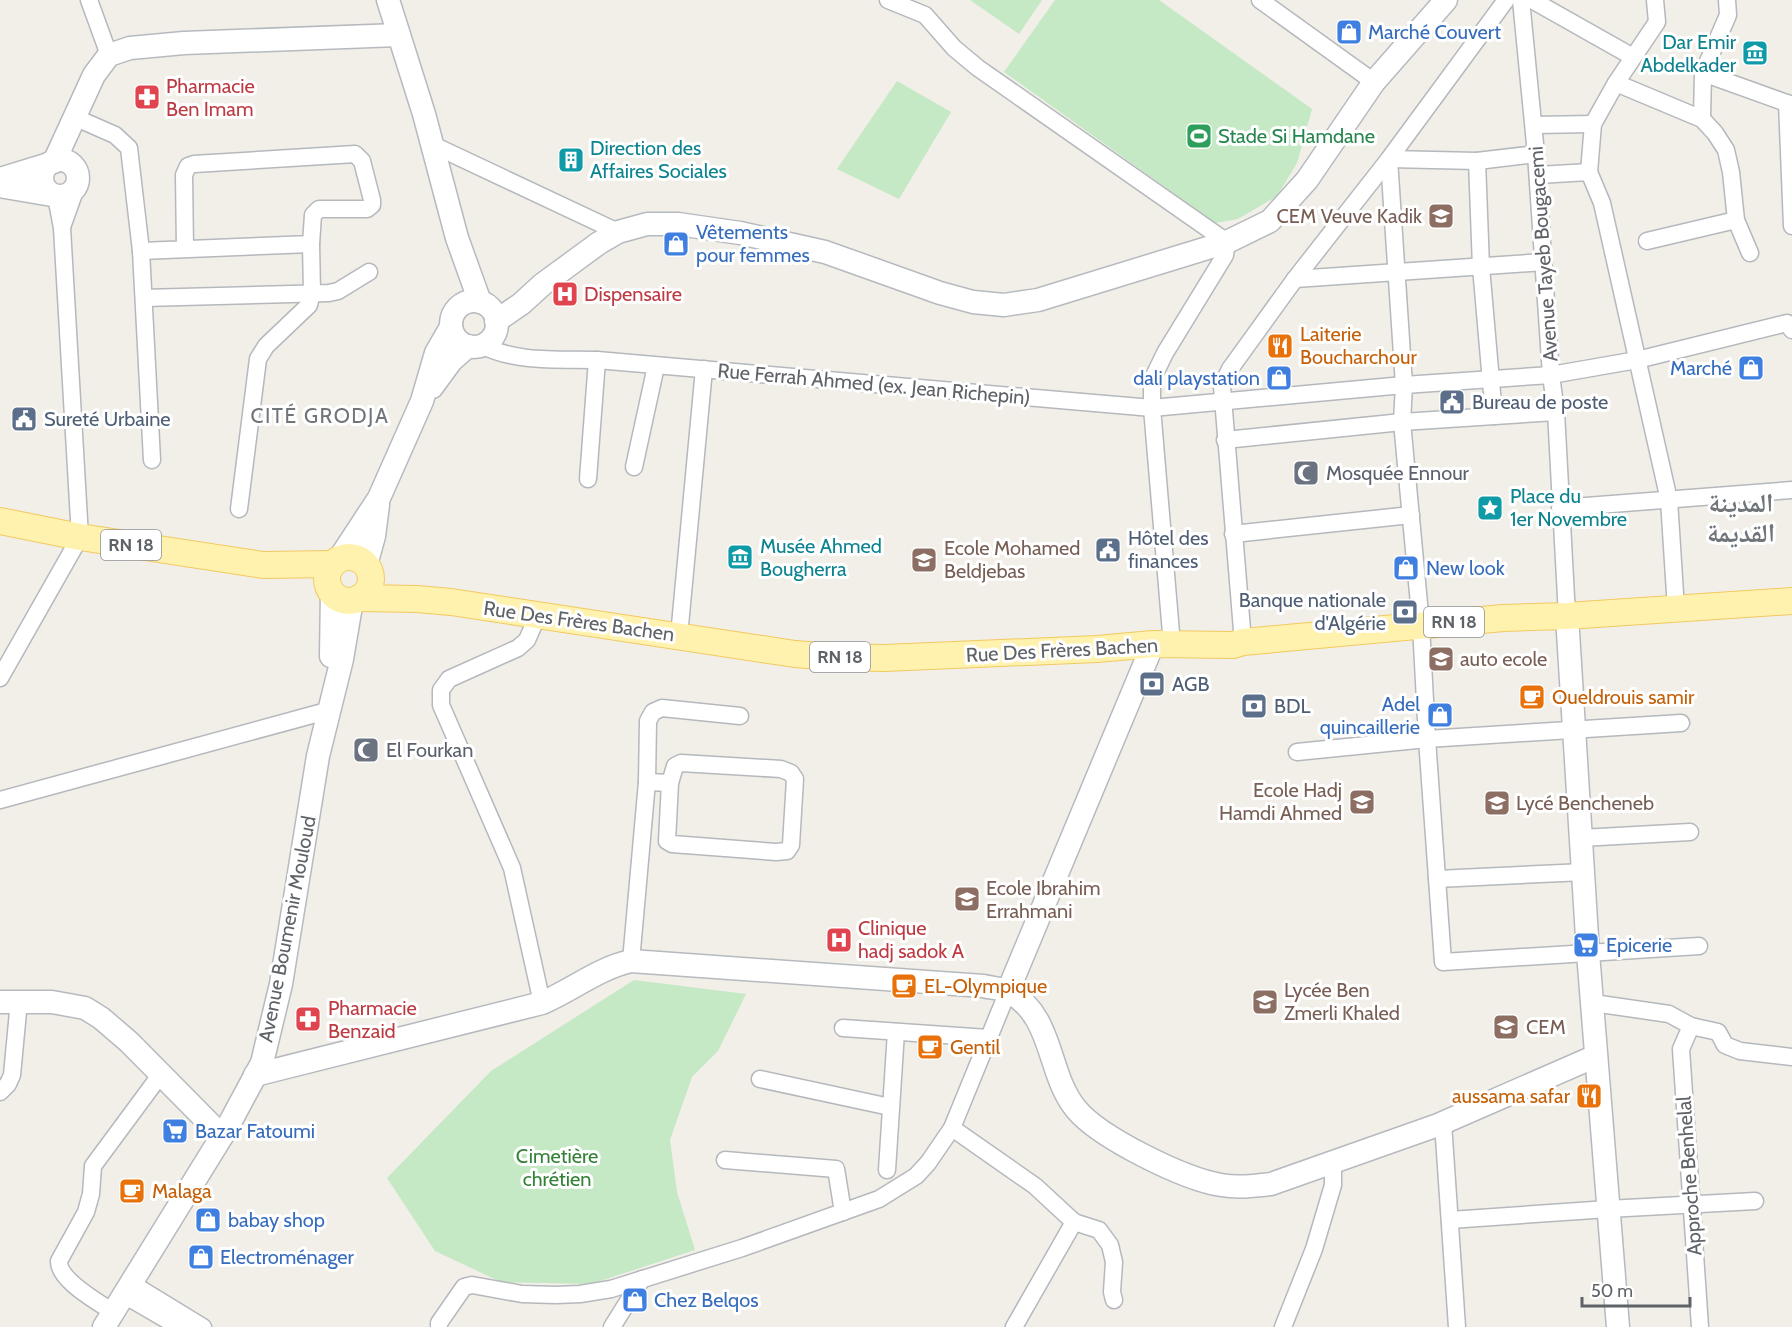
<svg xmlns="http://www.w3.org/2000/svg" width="1792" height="1327" font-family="Cabin,'Noto Naskh Arabic',sans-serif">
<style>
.green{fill:#c5e8c5}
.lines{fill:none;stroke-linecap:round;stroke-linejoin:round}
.street-casing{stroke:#b5b8bc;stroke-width:19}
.secondary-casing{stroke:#b6babf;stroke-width:25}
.primary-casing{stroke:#f2c960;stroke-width:28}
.street{stroke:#fff;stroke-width:16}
.secondary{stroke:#fff;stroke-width:22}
.primary{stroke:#fff2af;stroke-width:26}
.labels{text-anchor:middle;stroke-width:6;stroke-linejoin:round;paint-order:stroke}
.shield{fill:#fff;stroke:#8f9295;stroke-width:1.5}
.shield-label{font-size:18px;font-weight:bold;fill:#5f6368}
.shop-label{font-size:20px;fill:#366cbe;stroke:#fff;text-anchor:start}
.culture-label{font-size:20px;fill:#0d838f;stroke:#fff;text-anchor:start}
.health-label{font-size:20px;fill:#be3a42;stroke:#fff;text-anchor:start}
.leisure-label{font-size:20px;fill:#27864d;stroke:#fff;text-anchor:start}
.education-label{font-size:20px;fill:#785e54;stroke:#fff;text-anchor:start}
.street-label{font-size:20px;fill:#5f6368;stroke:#fff}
.food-label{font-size:20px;fill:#c56008;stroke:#fff;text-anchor:start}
.service-label{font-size:20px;fill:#4e5e75;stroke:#fff;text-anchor:start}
.worship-label{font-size:20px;fill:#5b616d;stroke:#fff;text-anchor:start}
.park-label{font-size:20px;fill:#348238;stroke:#fff}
.neighbourhood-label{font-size:21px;letter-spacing:1.5px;fill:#70757a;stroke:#fff}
.district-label{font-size:26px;font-weight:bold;fill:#70757a;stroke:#fff}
</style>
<rect width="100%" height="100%" fill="#f1efe8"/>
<g class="green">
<polygon points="970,0 1042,0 1019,34"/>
<polygon points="1055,0 1159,0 1312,109 1297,163 1277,196 1238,219 1215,223 1004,72"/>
<polygon points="897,81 951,112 899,199 837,169"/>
<polygon points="634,980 746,994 718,1051 692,1077 670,1140 677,1192 695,1250 591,1284 501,1282 435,1251 387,1178 491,1071"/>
</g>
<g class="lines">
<defs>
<g id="street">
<polyline points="89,0 109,55"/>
<polyline points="888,0 925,15 954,48 978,68 1227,242 1225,255 1165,353 1152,380 1152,408 1172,645"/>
<polyline points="1260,0 1374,82"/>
<polyline points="1521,0 1536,154 1551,375 1556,412 1567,616"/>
<polyline points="1532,0 1633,57"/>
<polyline points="1703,73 1792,105"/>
<polyline points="1616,83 1702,119 1715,133 1726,150 1731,172 1736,220 1750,253"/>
<polyline points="1787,103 1792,226"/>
<polyline points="74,117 115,135 129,148 141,251 152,460"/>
<polyline points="1702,119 1703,73 1728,15 1727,0"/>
<polyline points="1534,125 1593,124"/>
<polyline points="431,144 618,232"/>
<polyline points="1536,154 1477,161 1389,159 1404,385 1402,422 1421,625 1427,739 1443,962 1699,946"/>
<polyline points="1477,161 1481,267 1494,416"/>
<polyline points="1589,172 1593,124 1616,83 1657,22 1655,0"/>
<polyline points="1538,175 1589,172 1602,203 1669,500 1676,609"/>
<polyline points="62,227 77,185"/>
<polyline points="1647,241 1736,220"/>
<polyline points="141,251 311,244 313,215 319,209 367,209 372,205 372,200 362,161 355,154 194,164 188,166 184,175 185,249"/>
<polyline points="1295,279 1544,262"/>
<polyline points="144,298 329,293 338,291 369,272"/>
<path d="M481,345C517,363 558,359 597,360L1152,408L1404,385L1551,375L1637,360L1787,323L1792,330"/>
<polyline points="1225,440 1402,422 1556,412"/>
<polyline points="634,467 656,366"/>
<polyline points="588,479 597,360"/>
<polyline points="1560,508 1792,490"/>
<polyline points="239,509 258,359 266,346 309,305 312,292 311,244"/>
<polyline points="1233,534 1411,515"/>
<polyline points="538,615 527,640 518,648 449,679 441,690 441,705 512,868 542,1003"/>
<polyline points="679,636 704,369"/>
<polyline points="1243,642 1222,386 1230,369 1295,279 1389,159 1506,0"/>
<polyline points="0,678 80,537 62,228 56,196"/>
<polyline points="1297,752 1427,739 1681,723"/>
<polyline points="647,782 670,783 675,766 681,763 781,769 791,773 795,779 791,845 787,851 776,852 672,844 667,841 670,783"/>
<polyline points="0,800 323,712"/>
<polyline points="1581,838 1690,832"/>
<polyline points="1437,879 1584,872"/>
<polyline points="631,961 647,782 648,721 653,712 662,708 740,716"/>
<polyline points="1593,1003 1669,1014 1691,1026 1718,1032 1725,1045 1740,1051 1792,1057"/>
<polyline points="1691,1026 1681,1049 1700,1327"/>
<polyline points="843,1028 988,1038"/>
<polyline points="760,1079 890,1107"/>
<polyline points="0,1092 8,1084 12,1075 19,1001"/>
<polyline points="1443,1123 1457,1327"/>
<polyline points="952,1128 1035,1186 1074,1222 1099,1230 1110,1245 1114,1262 1112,1292 1114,1300"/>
<polyline points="725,1160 836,1169 843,1212"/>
<polyline points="887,1170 896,1032"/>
<polyline points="1450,1220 1608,1209 1755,1201"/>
<polyline points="131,1283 203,1327"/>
<polyline points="124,1295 179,1327"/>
<path d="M113,1312C98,1302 58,1280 59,1261L86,1212L91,1194L93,1166L161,1074"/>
<polyline points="439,1327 439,1323 464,1287 472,1285 522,1294 556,1295 580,1294 611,1289 742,1248 879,1199 916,1176 928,1163 952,1128 1008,991"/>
<polyline points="612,1327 642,1279"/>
<polyline points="1014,1327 1074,1222"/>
<polyline points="1283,1327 1314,1249 1333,1185 1333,1162"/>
</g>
<g id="secondary">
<polyline points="388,0 424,114 457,238 480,302"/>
<circle cx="60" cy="178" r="18"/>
<polyline points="54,162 94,75 109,55 130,48 184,43 398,35"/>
<polyline points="0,179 49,164"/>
<polyline points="0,186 52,195"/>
<circle cx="474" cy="324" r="23"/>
<polyline points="496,321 521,304 543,284 599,243 618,232 647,224 678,224 740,233 825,252 940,293 973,302 1004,305 1038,300 1227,242 1270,221 1307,180 1374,82 1446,0"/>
<polyline points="432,387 451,361 468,346"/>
<polyline points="339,559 379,498 422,401 436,353 451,327"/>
<polyline points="366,565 374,536 378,505"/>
<polyline points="1567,616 1588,953 1618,1327"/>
<polyline points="331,656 332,592"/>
<polyline points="1008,991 1153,644"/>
<polyline points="0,1002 52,1002 85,1008 101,1018 129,1042 222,1136"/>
<path d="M255,1075L542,1003C572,990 599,968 631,961L983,986C991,988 1002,988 1009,992C1054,1016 1047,1074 1076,1109C1100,1138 1184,1179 1221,1185C1238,1188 1254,1186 1271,1184L1438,1125L1596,1056"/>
<polyline points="104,1327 227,1128 262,1063 281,984 318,756 342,659 352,600"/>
</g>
<g id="primary">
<polyline points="0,521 80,537 263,565 333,564"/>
<circle cx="349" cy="579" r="22"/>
<polyline points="359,598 417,599 451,602 795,654 834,657 884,658 1097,649 1153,644 1233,645 1243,642 1503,618 1567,616 1792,601"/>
</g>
</defs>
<use href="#street" class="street-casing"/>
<use href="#secondary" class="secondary-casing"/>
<use href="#primary" class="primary-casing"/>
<use href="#street" class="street"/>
<use href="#secondary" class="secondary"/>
<use href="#primary" class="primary"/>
</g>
<defs>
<symbol id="shop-square" viewBox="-11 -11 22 22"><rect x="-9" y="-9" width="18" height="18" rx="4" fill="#3f7fe0" stroke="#fff"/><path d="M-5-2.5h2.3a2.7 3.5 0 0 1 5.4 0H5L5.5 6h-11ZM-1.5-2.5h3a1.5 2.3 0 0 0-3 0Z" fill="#fff"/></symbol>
<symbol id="museum-square" viewBox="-11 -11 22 22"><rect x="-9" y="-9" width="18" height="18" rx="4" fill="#0f9aa8" stroke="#fff"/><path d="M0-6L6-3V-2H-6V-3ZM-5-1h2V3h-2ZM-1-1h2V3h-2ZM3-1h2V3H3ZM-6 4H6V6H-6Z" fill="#fff"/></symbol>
<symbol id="pharmacy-square" viewBox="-11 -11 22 22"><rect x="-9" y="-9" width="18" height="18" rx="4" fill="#e0444e" stroke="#fff"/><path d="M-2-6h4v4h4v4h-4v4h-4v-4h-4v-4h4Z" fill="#fff"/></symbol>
<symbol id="stadium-square" viewBox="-11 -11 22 22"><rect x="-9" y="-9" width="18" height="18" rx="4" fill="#2e9e5b" stroke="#fff"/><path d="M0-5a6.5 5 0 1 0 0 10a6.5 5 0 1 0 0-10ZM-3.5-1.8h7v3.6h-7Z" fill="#fff"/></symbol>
<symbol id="building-square" viewBox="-11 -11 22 22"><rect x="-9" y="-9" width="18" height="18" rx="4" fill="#0f9aa8" stroke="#fff"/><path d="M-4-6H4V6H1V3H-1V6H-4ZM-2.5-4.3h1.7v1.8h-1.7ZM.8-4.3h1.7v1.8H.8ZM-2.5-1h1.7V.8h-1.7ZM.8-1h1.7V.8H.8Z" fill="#fff"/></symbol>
<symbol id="school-square" viewBox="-11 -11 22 22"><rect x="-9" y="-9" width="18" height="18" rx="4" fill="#8d6e63" stroke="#fff"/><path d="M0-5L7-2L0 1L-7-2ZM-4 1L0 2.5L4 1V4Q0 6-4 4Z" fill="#fff"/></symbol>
<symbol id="hospital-square" viewBox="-11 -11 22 22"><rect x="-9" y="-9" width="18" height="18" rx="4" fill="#e0444e" stroke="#fff"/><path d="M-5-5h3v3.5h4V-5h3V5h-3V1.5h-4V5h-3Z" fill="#fff"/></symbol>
<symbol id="restaurant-square" viewBox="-11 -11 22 22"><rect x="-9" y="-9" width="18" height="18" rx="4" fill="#e8710a" stroke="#fff"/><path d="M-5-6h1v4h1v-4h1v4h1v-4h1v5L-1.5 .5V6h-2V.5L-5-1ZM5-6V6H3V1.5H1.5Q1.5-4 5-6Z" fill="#fff"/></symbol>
<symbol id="civic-square" viewBox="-11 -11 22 22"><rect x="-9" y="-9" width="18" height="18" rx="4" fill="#5c6f8a" stroke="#fff"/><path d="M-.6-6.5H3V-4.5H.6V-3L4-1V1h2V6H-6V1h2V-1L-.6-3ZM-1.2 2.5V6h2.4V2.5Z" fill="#fff"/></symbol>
<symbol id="mosque-square" viewBox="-11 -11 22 22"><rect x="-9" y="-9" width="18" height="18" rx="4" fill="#6b7280" stroke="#fff"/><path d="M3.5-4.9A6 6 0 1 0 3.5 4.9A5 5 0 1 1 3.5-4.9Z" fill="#fff"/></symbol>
<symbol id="sight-square" viewBox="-11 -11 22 22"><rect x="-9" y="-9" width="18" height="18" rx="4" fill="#0f9aa8" stroke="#fff"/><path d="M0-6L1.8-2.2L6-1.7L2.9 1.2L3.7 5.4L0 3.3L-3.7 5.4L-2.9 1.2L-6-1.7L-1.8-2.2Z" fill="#fff"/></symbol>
<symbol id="bank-square" viewBox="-11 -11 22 22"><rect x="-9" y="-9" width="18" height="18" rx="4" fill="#5c6f8a" stroke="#fff"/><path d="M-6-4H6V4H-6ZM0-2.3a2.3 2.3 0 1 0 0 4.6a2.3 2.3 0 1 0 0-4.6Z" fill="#fff"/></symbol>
<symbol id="cafe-square" viewBox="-11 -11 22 22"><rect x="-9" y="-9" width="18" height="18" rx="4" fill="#e8710a" stroke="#fff"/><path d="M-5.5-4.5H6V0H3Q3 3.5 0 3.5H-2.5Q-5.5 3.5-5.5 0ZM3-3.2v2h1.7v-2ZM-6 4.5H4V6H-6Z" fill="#fff"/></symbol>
<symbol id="supermarket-square" viewBox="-11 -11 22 22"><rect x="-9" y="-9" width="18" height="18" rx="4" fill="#3f7fe0" stroke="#fff"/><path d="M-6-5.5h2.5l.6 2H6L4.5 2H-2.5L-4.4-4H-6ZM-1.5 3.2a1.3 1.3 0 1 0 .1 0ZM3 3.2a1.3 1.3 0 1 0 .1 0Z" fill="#fff"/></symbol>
</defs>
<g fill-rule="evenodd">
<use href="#shop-square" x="1334" y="17" width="30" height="30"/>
<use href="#museum-square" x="1740" y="38" width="30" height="30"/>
<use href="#pharmacy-square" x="132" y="82" width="30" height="30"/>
<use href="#stadium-square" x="1184" y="121" width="30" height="30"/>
<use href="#building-square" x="556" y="145" width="30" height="30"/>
<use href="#school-square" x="1426" y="201" width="30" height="30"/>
<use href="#shop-square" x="661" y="229" width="30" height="30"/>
<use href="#hospital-square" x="550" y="279" width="30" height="30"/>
<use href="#restaurant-square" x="1265" y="331" width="30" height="30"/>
<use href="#shop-square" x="1736" y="353" width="30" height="30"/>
<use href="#shop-square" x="1264" y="363" width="30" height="30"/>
<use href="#civic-square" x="1437" y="387" width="30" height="30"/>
<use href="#civic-square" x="9" y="404" width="30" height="30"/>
<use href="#mosque-square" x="1291" y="458" width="30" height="30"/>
<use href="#sight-square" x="1475" y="493" width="30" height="30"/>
<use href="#civic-square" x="1093" y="535" width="30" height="30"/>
<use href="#museum-square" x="725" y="542" width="30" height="30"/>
<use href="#school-square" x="909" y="545" width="30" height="30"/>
<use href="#shop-square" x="1391" y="553" width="30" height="30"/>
<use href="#bank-square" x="1390" y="597" width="30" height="30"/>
<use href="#school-square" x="1426" y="644" width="30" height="30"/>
<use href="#bank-square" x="1137" y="669" width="30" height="30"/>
<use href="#cafe-square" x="1517" y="682" width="30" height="30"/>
<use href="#bank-square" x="1239" y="691" width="30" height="30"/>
<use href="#shop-square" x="1425" y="700" width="30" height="30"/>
<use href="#mosque-square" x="351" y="735" width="30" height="30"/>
<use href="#school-square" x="1347" y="787" width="30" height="30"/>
<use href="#school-square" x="1482" y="788" width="30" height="30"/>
<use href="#school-square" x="952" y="884" width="30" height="30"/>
<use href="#hospital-square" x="824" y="925" width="30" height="30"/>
<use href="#supermarket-square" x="1571" y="930" width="30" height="30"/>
<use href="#cafe-square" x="889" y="971" width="30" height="30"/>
<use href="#school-square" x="1250" y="987" width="30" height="30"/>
<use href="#pharmacy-square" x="293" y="1004" width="30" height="30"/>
<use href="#school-square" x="1491" y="1012" width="30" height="30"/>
<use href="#cafe-square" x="915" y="1032" width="30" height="30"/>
<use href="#restaurant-square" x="1574" y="1081" width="30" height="30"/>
<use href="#supermarket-square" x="160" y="1116" width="30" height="30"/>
<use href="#cafe-square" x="117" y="1176" width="30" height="30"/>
<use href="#shop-square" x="193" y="1205" width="30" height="30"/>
<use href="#shop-square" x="186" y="1242" width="30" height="30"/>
<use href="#shop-square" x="620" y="1285" width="30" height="30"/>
</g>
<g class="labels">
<g class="shield">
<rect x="101" y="530" width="60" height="30" rx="4.5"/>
<rect x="1424" y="607" width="60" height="30" rx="4.5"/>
<rect x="810" y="642" width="60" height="30" rx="4.5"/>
</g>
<g class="shield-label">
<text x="131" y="551">RN 18</text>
<text x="1454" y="628">RN 18</text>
<text x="840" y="663">RN 18</text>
</g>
<g class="shop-label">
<text x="1368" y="39">Marché Couvert</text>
<text x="696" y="239">Vêtements<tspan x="696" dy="23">pour femmes</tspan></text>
<text x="1732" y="375" text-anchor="end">Marché</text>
<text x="1260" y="385" text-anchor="end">dali playstation</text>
<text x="1426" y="575">New look</text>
<text x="1420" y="711" text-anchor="end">Adel<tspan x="1420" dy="23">quincaillerie</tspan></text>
<text x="1606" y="952">Epicerie</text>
<text x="195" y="1138">Bazar Fatoumi</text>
<text x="228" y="1227">babay shop</text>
<text x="220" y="1264">Electroménager</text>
<text x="654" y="1307">Chez Belqos</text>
</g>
<g class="culture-label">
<text x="1736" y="49" text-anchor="end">Dar Emir<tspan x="1736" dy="23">Abdelkader</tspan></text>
<text x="590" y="155">Direction des<tspan x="590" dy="23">Affaires Sociales</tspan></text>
<text x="1510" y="503">Place du<tspan x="1510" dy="23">1er Novembre</tspan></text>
<text x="760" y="553">Musée Ahmed<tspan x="760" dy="23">Bougherra</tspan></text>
</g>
<g class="health-label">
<text x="166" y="93">Pharmacie<tspan x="166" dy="23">Ben Imam</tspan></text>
<text x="584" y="301">Dispensaire</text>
<text x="858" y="935">Clinique<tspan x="858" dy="23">hadj sadok A</tspan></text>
<text x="328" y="1015">Pharmacie<tspan x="328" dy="23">Benzaid</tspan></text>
</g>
<g class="leisure-label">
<text x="1218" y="143">Stade Si Hamdane</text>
</g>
<g class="education-label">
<text x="1422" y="223" text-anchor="end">CEM Veuve Kadik</text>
<text x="944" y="555">Ecole Mohamed<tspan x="944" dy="23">Beldjebas</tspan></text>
<text x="1460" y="666">auto ecole</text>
<text x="1342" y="797" text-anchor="end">Ecole Hadj<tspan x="1342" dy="23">Hamdi Ahmed</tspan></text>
<text x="1516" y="810">Lycé Bencheneb</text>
<text x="986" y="895">Ecole Ibrahim<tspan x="986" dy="23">Errahmani</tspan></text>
<text x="1284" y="997">Lycée Ben<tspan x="1284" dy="23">Zmerli Khaled</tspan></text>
<text x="1526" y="1034">CEM</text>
</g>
<g class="street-label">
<text transform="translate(1543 254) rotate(-94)" y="7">Avenue Tayeb Bougacemi</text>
<text transform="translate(874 384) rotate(5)" y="7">Rue Ferrah Ahmed (ex. Jean Richepin)</text>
<text transform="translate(579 621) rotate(8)" y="7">Rue Des Frères Bachen</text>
<text transform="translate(1062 650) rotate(-3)" y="7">Rue Des Frères Bachen</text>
<text transform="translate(287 929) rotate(-79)" y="7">Avenue Boumenir Mouloud</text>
<text transform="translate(1689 1176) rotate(-94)" y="7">Approche Benhelal</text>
</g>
<g class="food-label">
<text x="1300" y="341">Laiterie<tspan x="1300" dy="23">Boucharchour</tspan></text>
<text x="1552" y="704">Oueldrouis samir</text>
<text x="924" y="993">EL-Olympique</text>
<text x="950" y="1054">Gentil</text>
<text x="1570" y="1103" text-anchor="end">aussama safar</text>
<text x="152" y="1198">Malaga</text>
</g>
<g class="service-label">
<text x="1472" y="409">Bureau de poste</text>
<text x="44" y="426">Sureté Urbaine</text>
<text x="1128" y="545">Hôtel des<tspan x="1128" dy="23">finances</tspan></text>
<text x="1386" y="607" text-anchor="end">Banque nationale<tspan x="1386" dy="23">d'Algérie</tspan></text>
<text x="1172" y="691">AGB</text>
<text x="1274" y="713">BDL</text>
</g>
<g class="worship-label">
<text x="1326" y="480">Mosquée Ennour</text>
<text x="386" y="757">El Fourkan</text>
</g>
<g class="park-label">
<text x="557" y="1163">Cimetière<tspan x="557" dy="23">chrétien</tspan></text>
</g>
<g class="neighbourhood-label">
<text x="320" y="423">CITÉ GRODJA</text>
</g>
<g class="district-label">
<text x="1741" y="512">المدينة<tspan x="1741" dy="30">القديمة</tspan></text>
</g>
</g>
<path d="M1582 1297v9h108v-9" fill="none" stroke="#5f6368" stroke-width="3"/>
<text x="1591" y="1297" font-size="18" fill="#5f6368" stroke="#ffffff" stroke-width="4.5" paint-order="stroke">50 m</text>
</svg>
